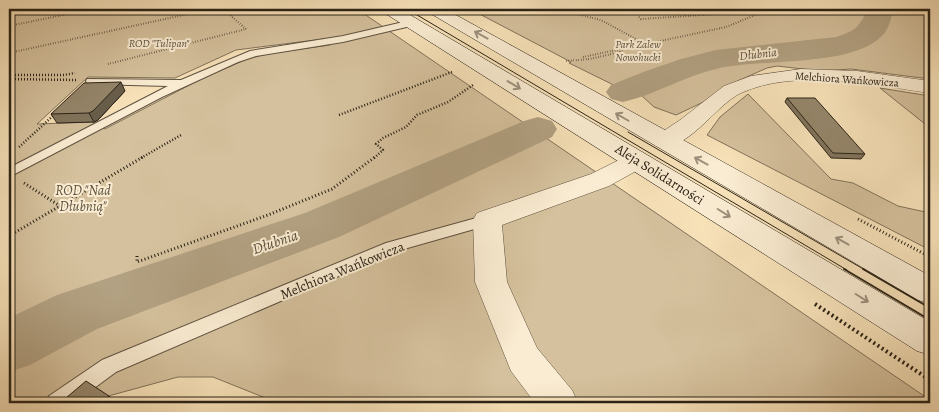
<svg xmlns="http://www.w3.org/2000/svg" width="939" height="412" font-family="Alegreya,serif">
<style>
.green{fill:#d5c19d;stroke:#80725a;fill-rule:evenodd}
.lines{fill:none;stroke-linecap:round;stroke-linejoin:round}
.river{fill:#b2a182;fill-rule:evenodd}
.lane-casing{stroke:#5e5240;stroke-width:2}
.street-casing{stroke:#5e5240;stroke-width:1}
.secondary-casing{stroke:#2a2217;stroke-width:1}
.path-far3{stroke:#2a2217;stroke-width:2;stroke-dasharray:0.5 2;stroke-linecap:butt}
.path-far2{stroke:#2a2217;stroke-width:2.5;stroke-dasharray:1 2;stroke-linecap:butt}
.path-far1{stroke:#2a2217;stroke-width:3;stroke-dasharray:1 2.5;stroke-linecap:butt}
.path{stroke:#2a2217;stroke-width:4;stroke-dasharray:2 3;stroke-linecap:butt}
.lane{fill:#faecd2;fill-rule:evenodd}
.street{fill:#faecd2;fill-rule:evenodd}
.secondary{fill:#faecd2;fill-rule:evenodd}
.tram-far1{stroke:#2a2217;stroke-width:1}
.tram{stroke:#2a2217;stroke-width:2}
.wall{fill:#80735c;stroke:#2a2217}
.shaded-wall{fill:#685e4b;stroke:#2a2217}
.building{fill:#95866b;stroke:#2a2217}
.oneway{stroke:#9c917e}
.labels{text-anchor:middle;stroke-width:4;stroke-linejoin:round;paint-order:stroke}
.far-park-label{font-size:11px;font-style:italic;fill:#5d523f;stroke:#faecd2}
.far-street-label{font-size:11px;fill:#2a2217;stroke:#faecd2}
.far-water-label{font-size:12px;font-style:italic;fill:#5a4e3c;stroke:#faecd2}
.street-label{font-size:14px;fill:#2a2217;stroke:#faecd2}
.park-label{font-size:14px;font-style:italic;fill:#5d523f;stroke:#faecd2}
.water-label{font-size:15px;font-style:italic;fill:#5a4e3c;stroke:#faecd2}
</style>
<rect width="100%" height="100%" fill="#f8e2b9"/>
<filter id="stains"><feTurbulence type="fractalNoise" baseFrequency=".004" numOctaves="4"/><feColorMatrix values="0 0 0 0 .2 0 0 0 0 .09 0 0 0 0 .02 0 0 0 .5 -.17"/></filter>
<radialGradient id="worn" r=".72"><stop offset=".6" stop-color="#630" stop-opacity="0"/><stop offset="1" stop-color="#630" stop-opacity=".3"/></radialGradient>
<g class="green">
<path d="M9,9H357L930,400V403H278L213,377H178L101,398L91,403H9ZM323,39L330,45L266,54L245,60L203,78L105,129L93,122L37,124L88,77L175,78L236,50Z"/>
<polygon points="470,9 923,9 930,26 930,79 851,69 820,71 777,66 767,68 724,87 714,97 676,115 654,107 641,95 638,97 569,63 571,62"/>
<polygon points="880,88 930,96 930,128"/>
<polygon points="748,94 831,179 853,183 898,206 930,213 930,250 707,135 720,117"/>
</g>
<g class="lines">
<g class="river">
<path d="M868,9H894C891,18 889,29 882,36C850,68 759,58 716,69C684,76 655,95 623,102L611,99L606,92L611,85L646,71L681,59L716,50L836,37C857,30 858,28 868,9Z"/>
<polygon points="538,117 552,121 557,129 552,137 339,237 97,329 30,365 9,372 9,318 57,295 305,213 524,121"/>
</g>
<defs>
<g id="lane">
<polygon points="443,9 457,9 440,15 436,12"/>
<polygon points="412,20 415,21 415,25 343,42 256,56 238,62 162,97 9,177 9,168 168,86 91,84 87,83 86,81 87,79 181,80 250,51 343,36"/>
<polygon points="487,215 492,216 495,220 492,224 397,251 116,372 74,403 46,403 49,396 102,360 386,243"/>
</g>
<g id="street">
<path d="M801,69L857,71L930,81V93C872,85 796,68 741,93C715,105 687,154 656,146L652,141L656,136L680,120L724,86L751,76Z"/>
<polygon points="638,153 647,155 650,160 647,165 609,186 502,225 507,282 537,348 572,390 578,403 535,403 511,371 475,282 473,220 477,213 591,174 629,155"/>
</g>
<g id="secondary">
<polygon points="381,9 400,9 930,322 930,355 917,351 383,12"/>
<polygon points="426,9 445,9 930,276 930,304 918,300 428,12"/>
</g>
</defs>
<use href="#lane" class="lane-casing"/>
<use href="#street" class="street-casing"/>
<use href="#secondary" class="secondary-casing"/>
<g class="path-far3">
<polyline points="556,9 601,20 645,44"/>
<polyline points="639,17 641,19 764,11"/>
<polyline points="9,26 92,9"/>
<polyline points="9,53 211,9"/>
<polyline points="583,57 621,49"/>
<polyline points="566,61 590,59 620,52 623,49 726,27 770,9"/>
<polyline points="108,64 246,29 223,9"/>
</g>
<g class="path-far2">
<polyline points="9,75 64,75 75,73"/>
<polyline points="9,79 76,80"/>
<polyline points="339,115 452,72"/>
<polyline points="19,147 55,114"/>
<polyline points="141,158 181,135"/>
<polyline points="374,158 383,150 376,144 383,138 406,127 417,115 448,102 473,85"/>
</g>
<g class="path-far1">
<polyline points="24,183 60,206"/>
<polyline points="858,219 930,257"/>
<polyline points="9,236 143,157"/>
<polyline points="137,256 137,262 268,215 332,189 375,157"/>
</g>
<polyline class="path" points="815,304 930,380"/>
<use href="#lane" class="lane"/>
<use href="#street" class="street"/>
<use href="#secondary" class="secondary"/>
<g class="tram-far1">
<polyline points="407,9 847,270"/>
<polyline points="628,132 865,270"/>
</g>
<g class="tram">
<polyline points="844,269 930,320"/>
<polyline points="863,269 930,308"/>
</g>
</g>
<g class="wall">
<polygon points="125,91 98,120 94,122 57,123 51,114"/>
<polygon points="787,98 865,154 861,159 831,158 785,102"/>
</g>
<g class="shaded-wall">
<polygon points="121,82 125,91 98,120 94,122 89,113"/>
<polygon points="109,396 116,403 102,403"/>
</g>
<g class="building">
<polygon points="121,82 93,111 89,113 51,114 84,83"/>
<polygon points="787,98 815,98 865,154 833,153"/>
<polygon points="86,381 109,396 102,403 60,403"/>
</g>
<defs><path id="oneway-shaft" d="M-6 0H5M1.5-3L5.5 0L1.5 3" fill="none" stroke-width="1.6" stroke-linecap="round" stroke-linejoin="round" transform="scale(1.25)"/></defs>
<g class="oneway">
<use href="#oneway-shaft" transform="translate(481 35) rotate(-151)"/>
<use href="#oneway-shaft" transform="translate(514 85) rotate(31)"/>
<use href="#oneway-shaft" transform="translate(622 117) rotate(-150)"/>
<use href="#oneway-shaft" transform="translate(701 161) rotate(-151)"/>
<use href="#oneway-shaft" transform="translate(724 213) rotate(32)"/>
<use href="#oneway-shaft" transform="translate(842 241) rotate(-151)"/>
<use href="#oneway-shaft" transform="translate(862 298) rotate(32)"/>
</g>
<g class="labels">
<g class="far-park-label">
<text x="159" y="47">ROD "Tulipan"</text>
<text x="638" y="48">Park Zalew<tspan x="638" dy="13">Nowohucki</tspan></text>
</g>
<g class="far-street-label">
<text transform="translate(847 79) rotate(4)" y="4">Melchiora Wańkowicza</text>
</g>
<g class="far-water-label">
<text transform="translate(758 54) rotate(-6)" y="4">Dłubnia</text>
</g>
<g class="street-label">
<text transform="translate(660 174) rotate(32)" y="5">Aleja Solidarności</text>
<text transform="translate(342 270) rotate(-22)" y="5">Melchiora Wańkowicza</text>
</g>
<g class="park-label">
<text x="83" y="195">ROD "Nad<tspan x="83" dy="16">Dłubnią"</tspan></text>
</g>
<g class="water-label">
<text transform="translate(275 242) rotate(-19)" y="5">Dłubnia</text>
</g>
</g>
<rect width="939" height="412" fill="none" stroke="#f8e2b9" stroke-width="30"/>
<rect x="10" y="10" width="919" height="392" fill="none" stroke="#2a2217" stroke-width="2.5"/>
<rect x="15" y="15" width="909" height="382" fill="none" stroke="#2a2217"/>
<rect width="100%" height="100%" filter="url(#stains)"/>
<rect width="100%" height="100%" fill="url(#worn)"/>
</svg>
